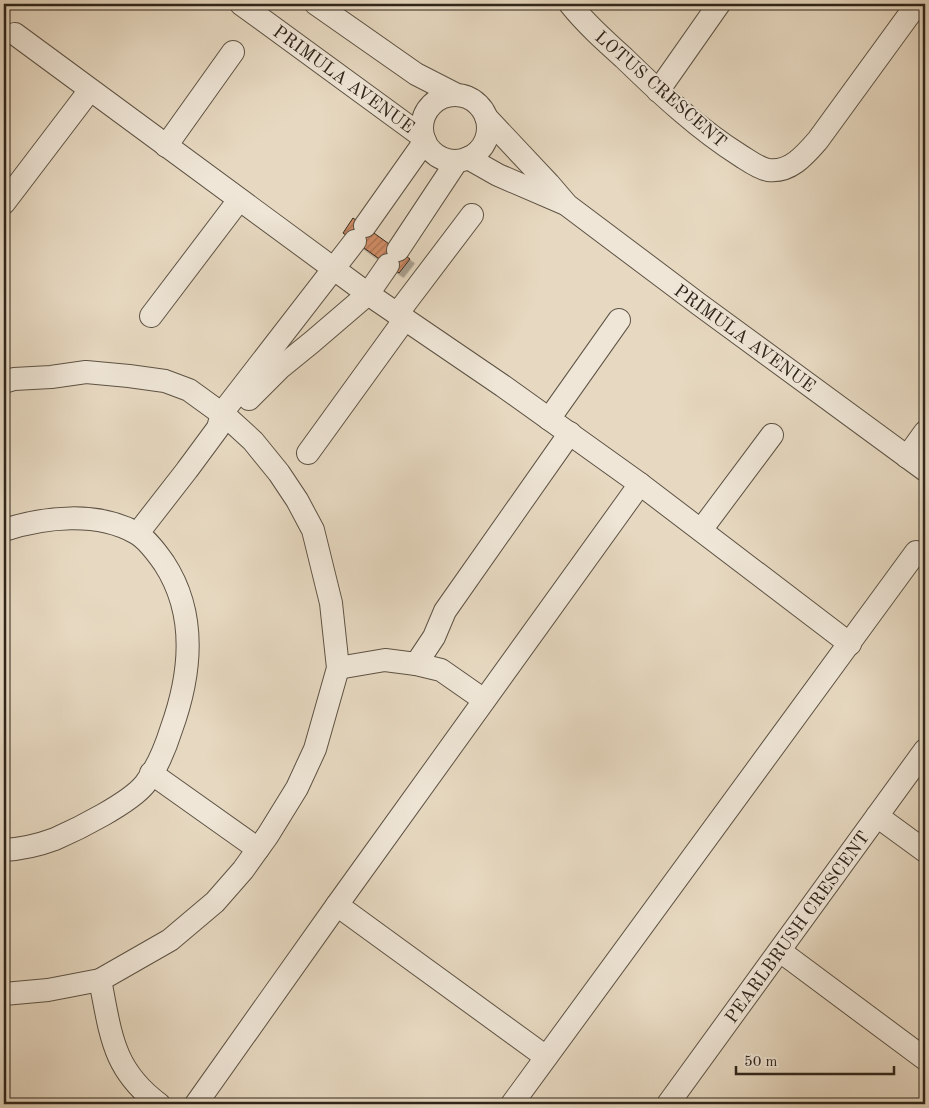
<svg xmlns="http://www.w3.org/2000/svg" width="929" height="1108" font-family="'Old Standard TT',serif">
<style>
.building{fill:url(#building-hatch);stroke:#2f251b;filter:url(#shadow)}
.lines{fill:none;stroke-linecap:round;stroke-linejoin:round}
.minor-casing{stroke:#5d5244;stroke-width:24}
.minor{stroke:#efe6d7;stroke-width:22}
.labels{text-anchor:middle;stroke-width:4;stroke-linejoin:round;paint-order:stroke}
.street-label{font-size:18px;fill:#2f251b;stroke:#efe6d7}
</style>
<defs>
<pattern id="building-hatch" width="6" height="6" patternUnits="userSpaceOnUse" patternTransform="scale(1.25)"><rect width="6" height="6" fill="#d48e67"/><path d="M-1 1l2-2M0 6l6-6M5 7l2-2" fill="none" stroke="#ac7454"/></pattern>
<filter id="shadow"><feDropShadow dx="4.5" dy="4.5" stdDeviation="0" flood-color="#0004"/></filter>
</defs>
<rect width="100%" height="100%" fill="#e7d9c1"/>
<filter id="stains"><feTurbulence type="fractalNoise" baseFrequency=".004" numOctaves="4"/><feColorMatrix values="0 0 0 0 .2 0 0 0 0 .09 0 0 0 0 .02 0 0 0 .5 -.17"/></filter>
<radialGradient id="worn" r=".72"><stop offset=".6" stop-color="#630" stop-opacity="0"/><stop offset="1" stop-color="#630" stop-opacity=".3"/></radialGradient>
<polygon class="building" points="353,218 410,259 399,273 343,233"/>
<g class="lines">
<defs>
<g id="minor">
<polyline points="241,4 423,137"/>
<polyline points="316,4 416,74 457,95"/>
<path d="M570,4C586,24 605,41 624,58C660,93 698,129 741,156C749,161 758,168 768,170C790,173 805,155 818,140L917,4"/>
<polyline points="15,34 368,294 503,386 640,484 850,644"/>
<polyline points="658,91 719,4"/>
<circle cx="455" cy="128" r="33"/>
<polyline points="486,117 549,184 567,205 700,305 925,470"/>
<polyline points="166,146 233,52"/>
<polyline points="468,158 498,175 563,203"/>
<polyline points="4,203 90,90"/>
<polyline points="365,226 425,141"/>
<polyline points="398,250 457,161"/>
<polyline points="397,314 472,215"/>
<polyline points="151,316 239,200"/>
<polyline points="4,382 14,379 51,377 86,372 129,376 165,381 189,390 229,419 253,441 279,473 297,500 313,530 331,603 338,668 315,749 297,788 268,835 243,870 215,902 170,940 100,980 48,990 4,994"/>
<polyline points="249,399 280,368 312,342 368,294 388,265"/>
<polyline points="549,419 619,320"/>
<polyline points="308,453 405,319"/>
<polyline points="907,457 925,432"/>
<path d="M4,530C45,517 97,511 136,533C147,539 157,553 164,563C198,615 191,675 171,730C165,749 157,768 145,784C130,803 78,829 55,839C39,845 21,849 4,850"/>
<polyline points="701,530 772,435"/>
<polyline points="138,533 187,470 218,428 222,413 355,241"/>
<polyline points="416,664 434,637 445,611 570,433"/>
<polyline points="338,668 385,660 416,664 441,670 484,700"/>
<polyline points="151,773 258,849"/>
<polyline points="877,816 925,851"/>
<polyline points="337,905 546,1057"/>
<polyline points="780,951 925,1059"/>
<path d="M100,980C111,1034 112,1069 159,1104"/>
<polyline points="196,1104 337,905 640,484"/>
<polyline points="512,1104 916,552"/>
<polyline points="668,1104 925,750"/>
</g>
</defs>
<use href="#minor" class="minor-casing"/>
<use href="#minor" class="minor"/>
</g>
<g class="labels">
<g class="street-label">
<text transform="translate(344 79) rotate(36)" y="6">PRIMULA AVENUE</text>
<text transform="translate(661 89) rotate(41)" y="6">LOTUS CRESCENT</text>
<text transform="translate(745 338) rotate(36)" y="6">PRIMULA AVENUE</text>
<text transform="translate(797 927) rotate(-54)" y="6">PEARLBRUSH CRESCENT</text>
</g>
</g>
<rect width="929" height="1108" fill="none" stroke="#e7d9c1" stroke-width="20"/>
<rect x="5" y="5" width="919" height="1098" fill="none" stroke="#2f251b" stroke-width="2.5"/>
<rect x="10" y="10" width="909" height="1088" fill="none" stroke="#2f251b"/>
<path d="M736 1066v8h158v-8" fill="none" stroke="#2f251b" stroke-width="2.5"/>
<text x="744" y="1066" font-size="15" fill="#2f251b" stroke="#efe6d7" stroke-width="4" paint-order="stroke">50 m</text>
<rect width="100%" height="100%" filter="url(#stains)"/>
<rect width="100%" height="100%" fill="url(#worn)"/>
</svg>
